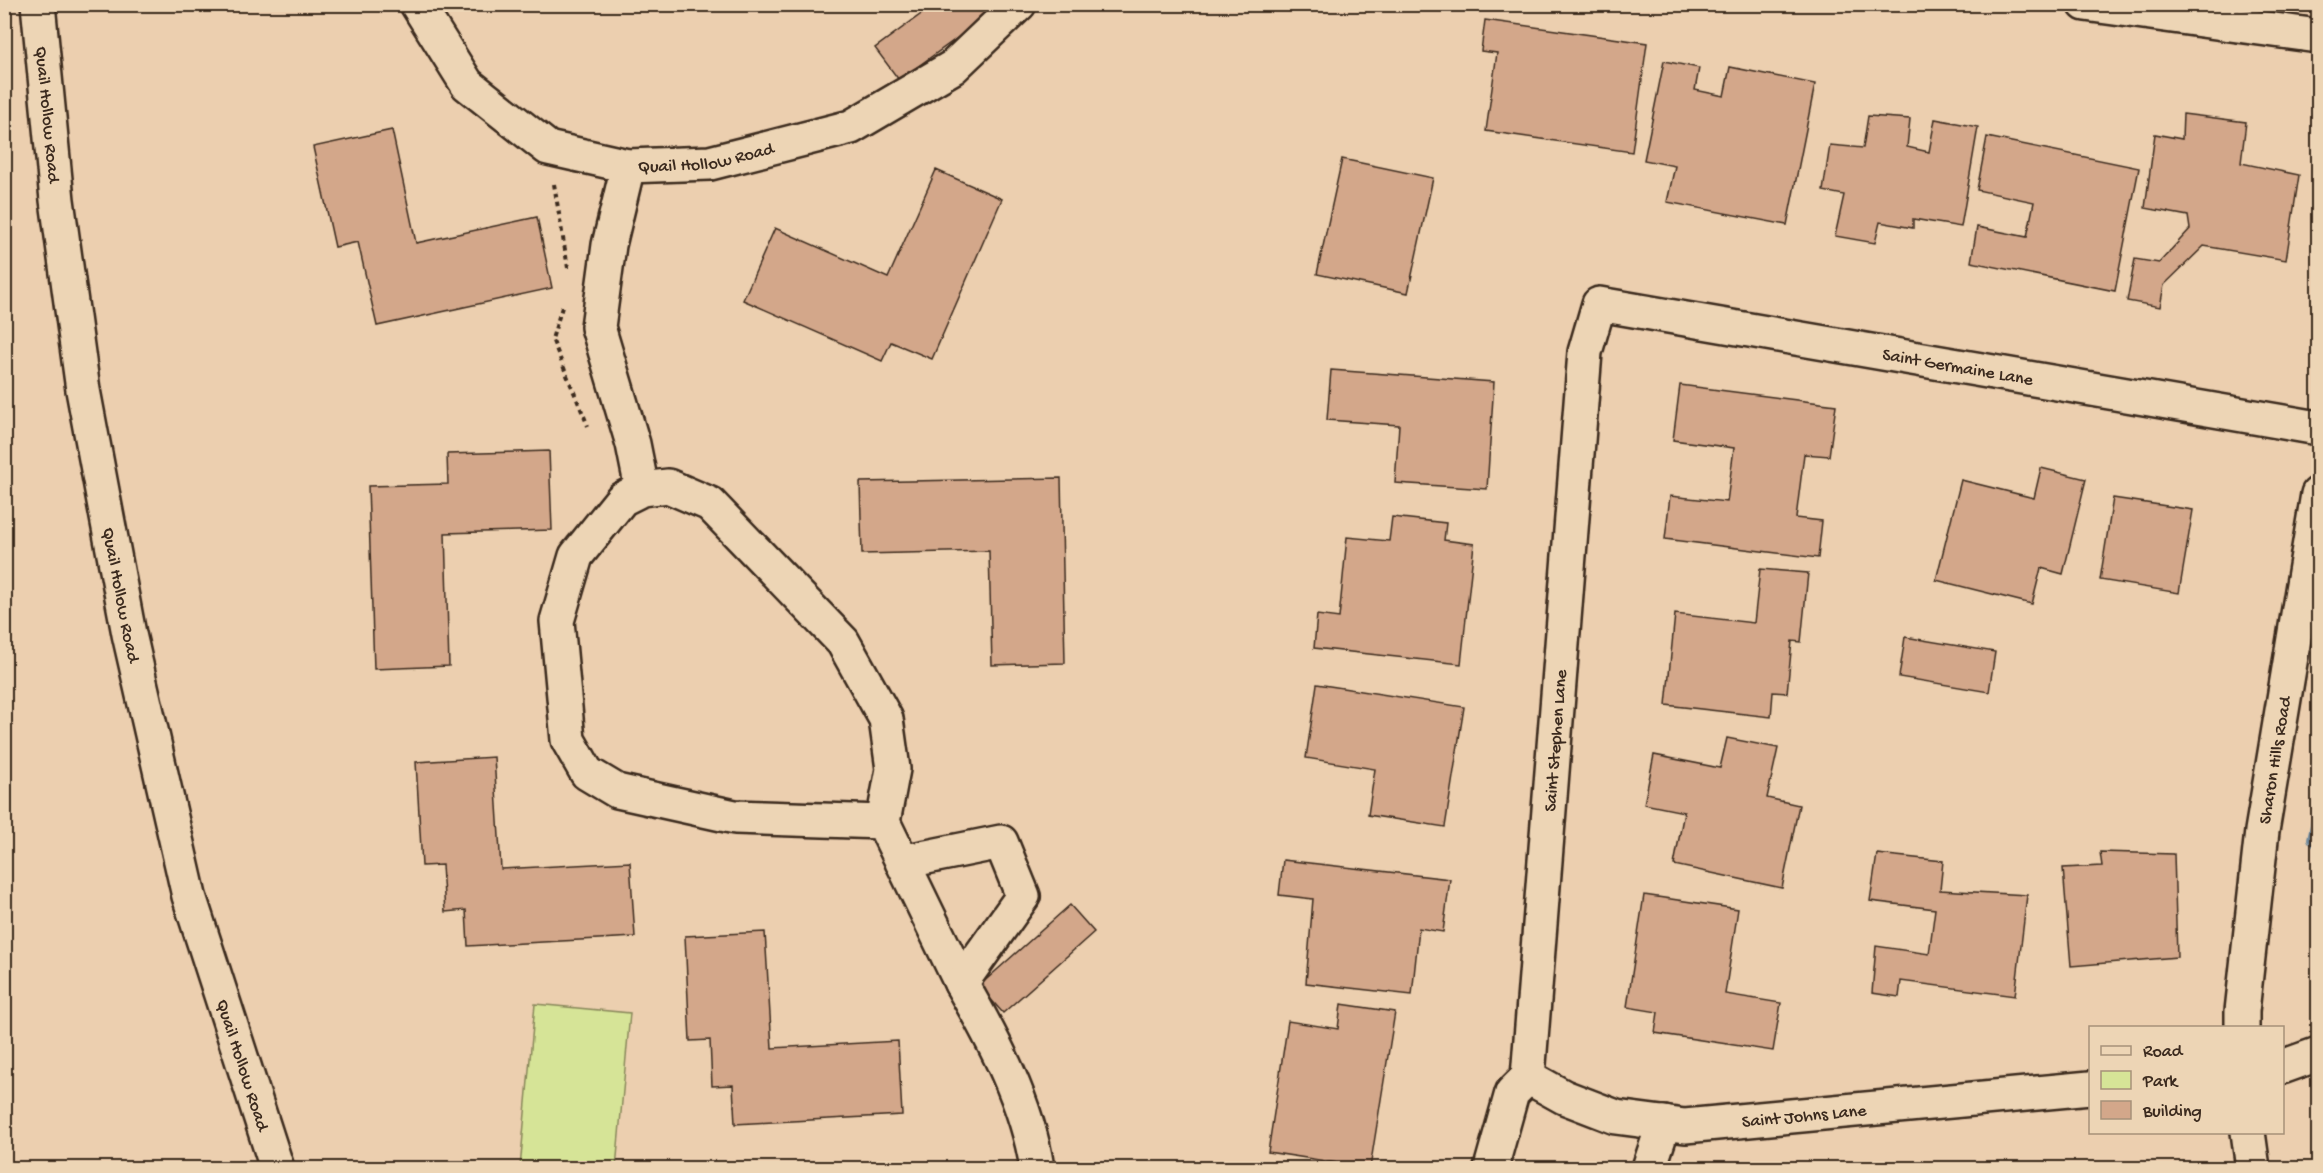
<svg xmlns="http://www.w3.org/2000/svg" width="2323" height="1173" font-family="'Gochi Hand',sans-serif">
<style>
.green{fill:#d6e497;stroke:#88875a;stroke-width:1.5}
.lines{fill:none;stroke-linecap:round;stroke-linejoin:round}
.stream{stroke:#6f899c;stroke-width:10}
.building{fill:#d3a78a;stroke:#3b2a1e;stroke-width:1.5}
.minor-casing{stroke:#3b2a1e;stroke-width:38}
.major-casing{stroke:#3b2a1e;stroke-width:38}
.path{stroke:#3b2a1e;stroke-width:4;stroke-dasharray:4.5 4.5;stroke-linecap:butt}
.minor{stroke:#edd5b5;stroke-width:33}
.major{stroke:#edd5b5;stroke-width:33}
.labels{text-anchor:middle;stroke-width:4.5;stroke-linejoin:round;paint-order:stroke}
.street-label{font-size:18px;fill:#3b2a1e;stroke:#edd5b5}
</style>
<rect width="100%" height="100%" fill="#eccfaf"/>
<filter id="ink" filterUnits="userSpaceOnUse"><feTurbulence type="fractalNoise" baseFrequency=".0167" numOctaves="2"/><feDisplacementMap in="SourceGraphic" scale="12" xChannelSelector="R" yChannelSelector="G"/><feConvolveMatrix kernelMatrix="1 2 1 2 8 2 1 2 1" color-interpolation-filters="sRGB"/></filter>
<g filter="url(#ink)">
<polygon class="green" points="535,1004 630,1013 616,1168 520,1168"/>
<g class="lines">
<polyline class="stream" points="2318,811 2312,839 2318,845"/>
</g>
<g class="building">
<polygon points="935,4 998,4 1000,7 899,80 875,48"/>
<polygon points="1485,20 1647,43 1632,152 1486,131 1497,53 1481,51"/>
<polygon points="1664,61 1699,68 1695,90 1724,96 1730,67 1815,84 1787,225 1667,202 1675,166 1644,160"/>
<polygon points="2183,114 2246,122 2241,163 2299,175 2286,260 2204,246 2164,285 2160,307 2127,301 2135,259 2159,263 2190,229 2188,216 2145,208 2155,134 2182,139"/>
<polygon points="1868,116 1910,119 1907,147 1929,152 1935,119 1978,127 1961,227 1913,219 1913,228 1880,222 1875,243 1835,236 1844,195 1823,191 1830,145 1863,148"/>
<polygon points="392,130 416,243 537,217 552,288 377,326 358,242 335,247 313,147"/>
<polygon points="1987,137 2139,168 2115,291 1971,262 1977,227 2027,237 2034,202 1977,190"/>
<polygon points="1342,159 1433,178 1408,293 1317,274"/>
<polygon points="936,170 1002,199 932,359 891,342 882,361 743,300 775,228 888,278"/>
<polygon points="1331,370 1494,382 1487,489 1395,483 1399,425 1327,420"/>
<polygon points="1680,385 1836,405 1829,456 1804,454 1796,518 1822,521 1818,558 1665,539 1670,496 1727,502 1734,448 1673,440"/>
<polygon points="549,451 552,530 445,533 449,666 374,669 368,486 448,484 447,454"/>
<polygon points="2041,468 2086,479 2063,574 2041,568 2032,604 1936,580 1961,480 2034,498"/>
<polygon points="1061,478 1065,663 992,665 989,551 862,554 860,482"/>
<polygon points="2113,498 2193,510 2179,593 2100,580"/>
<polygon points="1392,517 1446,523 1444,540 1474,544 1461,664 1314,648 1317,615 1339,618 1347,537 1389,541"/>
<polygon points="1760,569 1808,573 1801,642 1792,641 1787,693 1773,692 1771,717 1666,705 1675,614 1754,623"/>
<polygon points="1905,637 1995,652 1989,692 1899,677"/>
<polygon points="1317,684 1464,707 1445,827 1368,815 1375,769 1306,758"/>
<polygon points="1727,738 1778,748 1767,798 1799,805 1782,888 1674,865 1684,812 1644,804 1654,755 1720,768"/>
<polygon points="494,757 501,869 630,862 635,937 468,946 466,910 445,912 442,865 422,866 416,762"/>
<polygon points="2100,852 2174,854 2177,957 2071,966 2063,868 2102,866"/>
<polygon points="1877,854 1943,861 1940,890 2027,895 2015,996 1901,981 1899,997 1872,993 1876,946 1929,954 1935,909 1870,901"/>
<polygon points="1283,860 1450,879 1443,932 1419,928 1412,995 1306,983 1313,899 1279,895"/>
<polygon points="1644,895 1738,909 1725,994 1781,1003 1773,1051 1655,1033 1658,1012 1627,1007"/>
<polygon points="1070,905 1094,932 1003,1013 979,986"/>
<polygon points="765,932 772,1048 898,1041 902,1115 735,1124 733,1085 712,1086 710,1040 690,1041 685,936"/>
<polygon points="1341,1004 1395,1012 1370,1168 1268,1152 1288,1021 1338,1029"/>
</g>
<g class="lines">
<defs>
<g id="minor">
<path id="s1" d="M417,4L467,84L548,148L628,166L710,163L851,127L953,67L1019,4"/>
<polyline points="2085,4 2318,36"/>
<polyline points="628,166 609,245 598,327 633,444 642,489"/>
<polyline points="883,822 735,817 617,791 587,773 568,740 557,621 576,556 622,499 642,489 668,486 710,504 843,642 886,719 893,769 883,822 961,983 1023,896 1001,842 902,862"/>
<path d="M961,983C994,1041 1027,1102 1037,1168"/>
<path id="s2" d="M2242,1028V1011L2262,831L2318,494"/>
<polyline points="2282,1067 2318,1054"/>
<path id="s3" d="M1528,1077L1564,1097L1616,1117L1685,1126L2090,1088"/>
<polyline points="2248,1132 2253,1168"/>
<path id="s4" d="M1491,1168L1512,1093L1528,1077L1585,352L1599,304L2318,428"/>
<polyline points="1649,1168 1664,1123"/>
</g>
<g id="major">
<path id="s5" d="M38,4L57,200L83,390L129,634L189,896L277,1168"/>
</g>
</defs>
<use href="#minor" class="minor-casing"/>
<use href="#major" class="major-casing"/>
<g class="path">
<polyline points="554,184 568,268"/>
<polyline points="562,307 552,339 588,426"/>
</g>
<use href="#minor" class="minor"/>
<use href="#major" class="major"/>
</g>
</g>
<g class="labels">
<g class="street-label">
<text dy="6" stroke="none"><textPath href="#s5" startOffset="111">Quail Hollow Road</textPath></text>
<text dy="6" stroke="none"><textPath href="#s1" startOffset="358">Quail Hollow Road</textPath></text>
<text dy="6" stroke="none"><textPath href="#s4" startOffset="1242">Saint Germaine Lane</textPath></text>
<text dy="6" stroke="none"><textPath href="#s5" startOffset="597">Quail Hollow Road</textPath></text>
<text dy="6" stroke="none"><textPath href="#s4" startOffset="438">Saint Stephen Lane</textPath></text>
<text dy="6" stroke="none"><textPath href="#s2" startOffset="270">Sharon Hills Road</textPath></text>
<text dy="6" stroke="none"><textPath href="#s5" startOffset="1083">Quail Hollow Road</textPath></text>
<text dy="6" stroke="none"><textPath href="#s3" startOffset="286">Saint Johns Lane</textPath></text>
</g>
</g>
<rect width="2323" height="1173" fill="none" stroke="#edd5b5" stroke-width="24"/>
<rect x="12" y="12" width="2299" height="1149" fill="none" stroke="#3b2a1e" stroke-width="2" filter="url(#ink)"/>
<rect x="2089" y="1026" width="195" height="108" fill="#edd5b5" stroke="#a69179" stroke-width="1.5"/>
<rect x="2101" y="1046" width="30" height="9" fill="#edd5b5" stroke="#a69179" stroke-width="1.5"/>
<text x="2143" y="1056" font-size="18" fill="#3b2a1e">Road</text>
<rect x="2101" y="1071" width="30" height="18" fill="#d6e497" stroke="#a69179" stroke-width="1.5"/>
<text x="2143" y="1086" font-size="18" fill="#3b2a1e">Park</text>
<rect x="2101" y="1101" width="30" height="18" fill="#d3a78a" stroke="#a69179" stroke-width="1.5"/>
<text x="2143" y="1116" font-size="18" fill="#3b2a1e">Building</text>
</svg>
